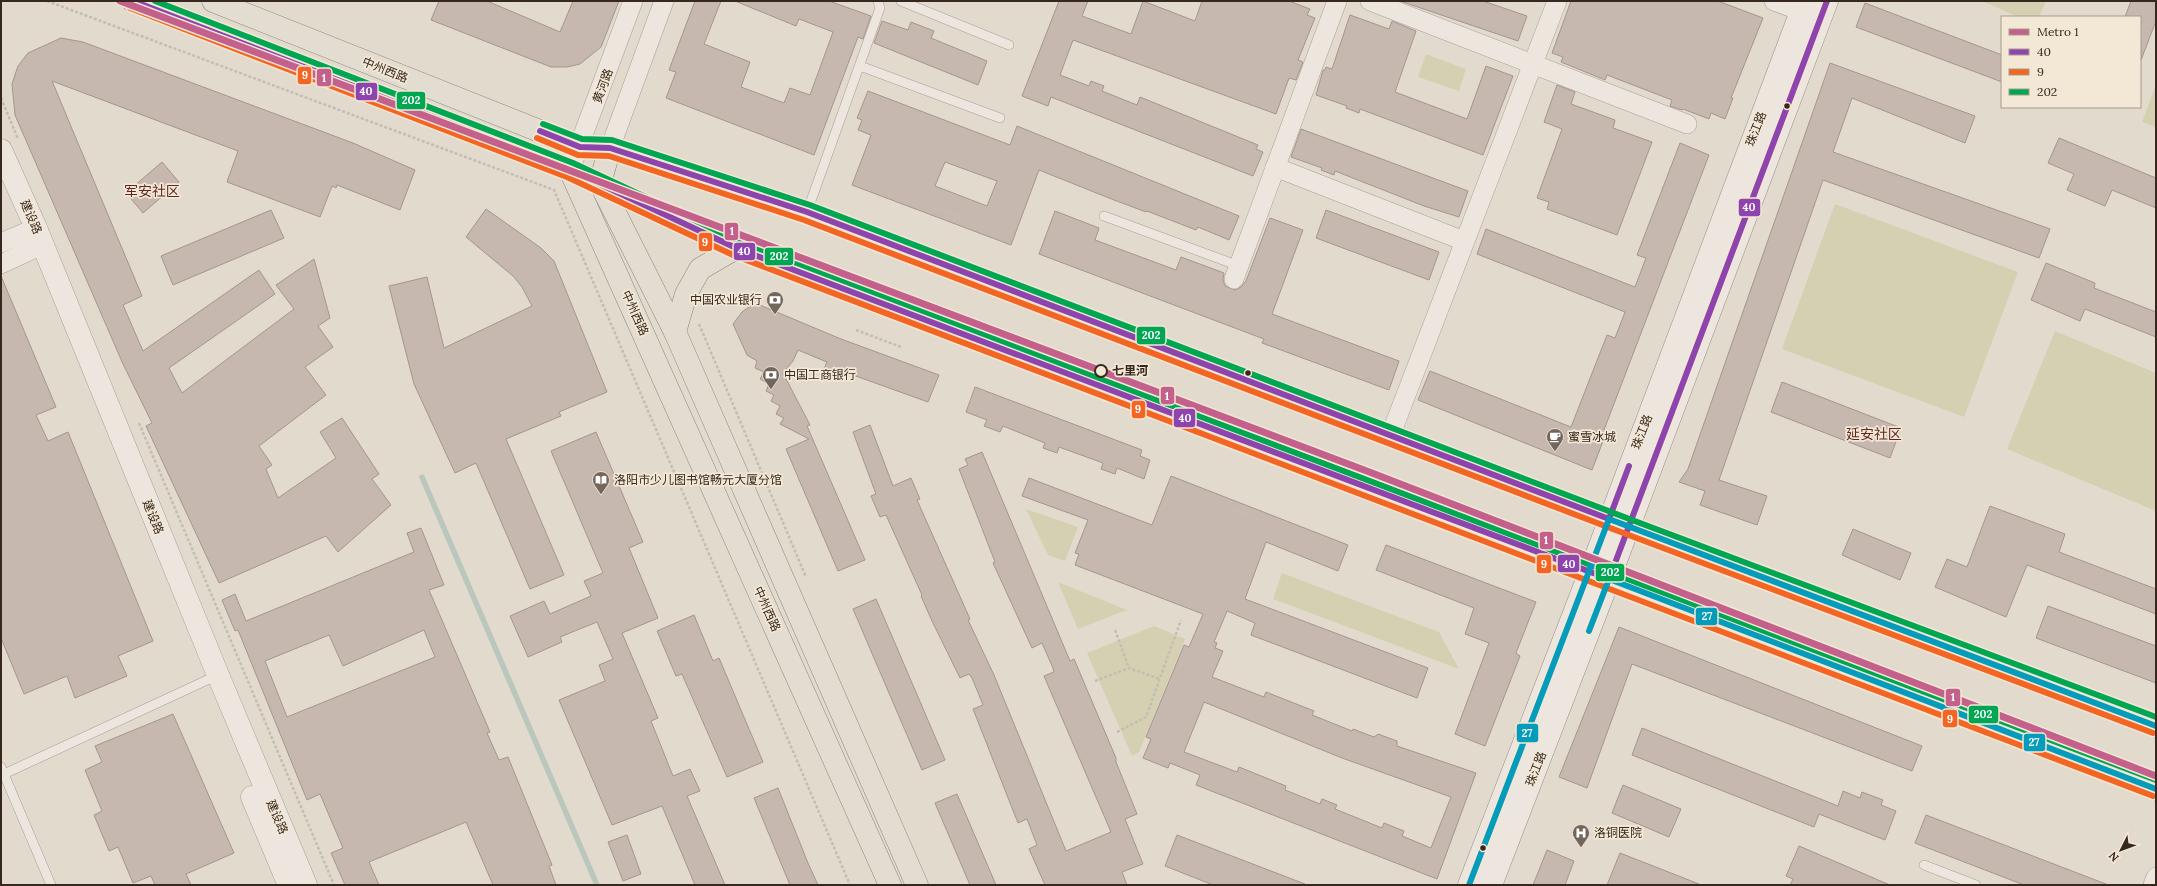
<svg xmlns="http://www.w3.org/2000/svg" width="2157" height="886" font-family="Lora,'Noto Sans SC',serif">
<style>
.green{fill:#d5d0b1}
.lines{fill:none;stroke-linecap:round;stroke-linejoin:round}
.stream{stroke:#b9c7bc;stroke-width:5.5}
.building{fill:#c6b8af;stroke:#a3968d;fill-rule:evenodd}
.service-casing{stroke:#a8a097;stroke-width:10}
.minor-casing{stroke:#a8a097;stroke-width:20}
.tertiary-casing{stroke:#a8a097;stroke-width:23}
.secondary-casing{stroke:#988f87;stroke-width:23}
.primary-casing{stroke:#8e857d;stroke-width:23}
.path{stroke:#c4bdb6;stroke-width:2.5;stroke-dasharray:3 2;stroke-linecap:butt}
.service{stroke:#ece6df;stroke-width:9}
.minor{stroke:#ece6df;stroke-width:19}
.tertiary{stroke:#ece6df;stroke-width:22}
.secondary{stroke:#ece6df;stroke-width:22}
.primary{stroke:#e3dcd1;stroke-width:22}
.bus-1-casing{stroke:#f3e7d5;stroke-width:9}
.bus-2-casing{stroke:#f3e7d5;stroke-width:9}
.bus-3-casing{stroke:#f3e7d5;stroke-width:9}
.bus-4-casing{stroke:#f3e7d5;stroke-width:9}
.bus-1{stroke:#8e44ad;stroke-width:6}
.bus-2{stroke:#f26522;stroke-width:6}
.bus-3{stroke:#00a651;stroke-width:6}
.bus-4{stroke:#059cbc;stroke-width:6}
.metro-1-casing{stroke:#f3e7d5;stroke-width:10}
.metro-1{stroke:#c4608c;stroke-width:7}
.bus-dot{fill:#36281f;stroke:#f3e7d5;stroke-width:1.5}
.stop-dot{fill:#f3e7d5;stroke:#36281f;stroke-width:2}
.labels{text-anchor:middle;stroke-width:3.5;stroke-linejoin:round;paint-order:stroke}
.street-label{font-size:12px;fill:#36281f;stroke:#f3e7d5}
.poi-label{font-size:12px;fill:#36281f;stroke:#f3e7d5;text-anchor:start}
.stop-label{font-size:12px;font-weight:bold;fill:#36281f;stroke:#f3e7d5;text-anchor:start}
.quarter-label{font-size:14px;fill:#602722;stroke:#f3e7d5}
.line-badge{stroke:#f3e7d5;stroke-width:1.5}
.badge-label{font-size:11px;text-anchor:middle;font-weight:bold;fill:#fff}
</style>
<rect width="100%" height="100%" fill="#e3dace"/>
<g class="green">
<polygon points="1982,1 2046,1 2039,17 2018,17"/>
<polygon points="1426,54 1466,69 1459,91 1418,77"/>
<polygon points="2156,85 2156,127 2142,122"/>
<polygon points="1835,204 2018,272 1964,417 1782,349"/>
<polygon points="2055,331 2156,373 2156,511 2007,449"/>
<polygon points="1026,509 1078,527 1065,561 1048,555"/>
<polygon points="1282,573 1439,632 1459,669 1273,599"/>
<polygon points="1058,582 1127,610 1078,629"/>
<polygon points="1154,626 1185,639 1139,752 1132,756 1087,653"/>
</g>
<g class="lines">
<polyline class="stream" points="422,477 597,885"/>
</g>
<g class="building">
<polygon points="439,1 487,1 560,32 573,1 619,1 601,47 580,64 567,67 551,67 431,20"/>
<polygon points="695,1 721,1 704,44 750,62 741,87 784,103 790,88 810,95 833,32 799,19 796,26 735,1 829,1 871,16 863,39 858,37 814,155 666,98 676,72 669,70"/>
<polygon points="1059,1 1088,1 1082,16 1131,34 1143,1 1195,21 1202,1 1289,1 1310,9 1307,15 1315,18 1298,60 1303,62 1296,80 1289,78 1276,114 1073,40 1060,75 1089,86 1091,81 1104,86 1102,91 1137,105 1140,97 1258,145 1256,149 1263,152 1253,176 1051,97 1048,106 1022,96"/>
<polygon points="1400,1 1483,1 1527,16 1518,41"/>
<polygon points="1571,1 1718,1 1763,18 1731,98 1733,98 1725,119 1711,113 1709,119 1683,109 1682,110 1670,106 1672,100 1607,75 1605,80 1561,62 1563,57 1552,53"/>
<polygon points="2131,1 2156,1 2156,21 2141,60 2140,17 2125,17"/>
<polygon points="1865,3 2002,55 2002,82 1856,27"/>
<polygon points="1350,15 1389,29 1392,21 1416,31 1395,92 1467,119 1486,66 1513,76 1483,155 1360,109 1359,113 1346,108 1347,106 1316,95 1323,70 1325,70 1326,67 1332,69"/>
<polygon points="882,21 908,30 911,22 934,31 931,38 987,61 978,85 874,43"/>
<polygon points="61,38 83,42 353,143 415,170 400,210 337,185 336,188 332,186 320,217 227,182 238,151 52,81 142,296 123,305 143,351 259,270 275,294 169,368 182,393 294,309 276,285 314,259 330,318 318,326 333,347 305,367 326,395 259,446 272,465 266,469 278,498 336,458 320,432 342,418 379,474 372,479 391,505 338,552 326,536 219,583 146,426 152,423 123,364 15,115 12,84 18,66 28,53"/>
<polygon points="1830,63 1975,116 1965,143 1852,98 1833,152 2050,229 2039,258 1823,180 1719,480 1767,496 1757,525 1700,505 1705,491 1679,482 1688,469"/>
<polygon points="1557,85 1575,92 1571,104 1615,120 1613,128 1652,142 1617,235 1547,209 1549,202 1537,198 1562,129 1544,122"/>
<path d="M868,91L1010,145L1017,126L1239,216L1229,240L1198,227L1196,230L1147,211L1146,212L1114,200L1039,170L1011,245L852,185L871,135L858,130L862,120L857,118ZM945,162L997,181L987,206L935,186Z"/>
<polygon points="1301,129 1468,191 1459,217 1424,206 1335,171 1334,175 1321,170 1322,168 1291,157"/>
<polygon points="2059,138 2156,178 2156,208 2112,190 2105,206 2067,190 2074,174 2048,163"/>
<polygon points="1680,143 1709,155 1604,430 1607,431 1592,470 1418,400 1430,371 1571,427 1607,335 1615,338 1625,312 1477,254 1486,229 1635,287 1646,258 1637,255"/>
<polygon points="162,162 179,182 143,213 126,193"/>
<polygon points="486,209 541,248 554,261 607,392 559,412 561,416 506,439 564,575 530,589 476,463 455,473 414,384 389,286 427,277 444,348 532,306 522,287 513,276 466,237"/>
<polygon points="271,210 284,238 173,285 161,256"/>
<polygon points="1326,210 1439,252 1429,280 1316,238"/>
<polygon points="1055,211 1099,228 1095,240 1176,270 1181,257 1224,273 1223,280 1225,286 1235,290 1241,287 1246,281 1270,218 1303,230 1272,314 1399,361 1389,390 1262,343 1264,339 1039,254"/>
<polygon points="2046,263 2095,283 2094,288 2156,312 2156,337 2085,309 2080,321 2031,300"/>
<polygon points="1,276 56,407 36,415 48,441 68,432 153,641 118,656 127,676 75,698 67,676 24,694 1,638"/>
<polygon points="755,303 841,339 939,375 928,402 839,370 837,374 824,369 827,362 798,350 793,361 783,373 810,425 807,426 865,560 838,571 786,449 809,439 780,424 784,418 776,414 780,406 771,401 774,395 766,391 769,384 760,379 764,372 755,368 757,361 747,355 733,324 742,312"/>
<polygon points="1782,382 1901,428 1890,458 1771,412"/>
<polygon points="975,387 1142,450 1140,456 1150,460 1144,479 1117,468 1115,474 1101,469 1103,463 1059,447 1057,453 1043,448 1045,443 1003,426 1000,432 984,426 987,420 966,412"/>
<polygon points="870,425 893,486 911,478 920,499 917,500 970,619 968,620 994,675 1066,851 1111,832 1044,676 1054,672 1053,668 1042,643 1032,648 993,563 995,562 959,469 968,465 965,459 982,452 1070,661 1074,659 1116,758 1116,762 1137,814 1125,819 1143,864 1122,872 1127,885 1045,885 1029,849 1037,845 1027,819 1018,823 973,709 983,705 972,678 969,674 960,678 932,621 921,596 922,595 886,515 880,517 871,496 876,494 853,432"/>
<polygon points="596,432 643,542 629,548 658,618 622,633 658,718 651,721 673,776 690,769 700,791 687,796 725,885 695,885 662,806 612,825 559,700 605,681 599,665 613,659 597,622 560,637 562,642 528,657 510,616 544,601 550,614 591,596 584,581 603,573 551,451"/>
<path d="M1171,476L1348,545L1338,571L1266,542L1245,599L1428,668L1417,698L1251,635L1255,623L1227,611L1214,642L1217,643L1215,648L1223,651L1212,677L1264,697L1266,692L1314,711L1312,715L1352,731L1353,729L1374,737L1378,734L1397,741V746L1476,773L1437,879L1196,785L1200,775L1170,763L1168,768L1143,758L1151,739L1146,737L1184,645L1189,647L1203,614L1075,565L1079,554L1075,553L1088,520L1022,496L1029,478L1152,525ZM1204,702L1342,758L1451,797L1431,848L1402,836L1404,831L1384,823L1382,828L1335,809L1337,805L1322,799L1320,804L1285,790L1286,786L1239,767L1237,772L1184,752Z"/>
<polygon points="1990,506 2065,534 2059,552 2156,589 2156,614 2027,565 2006,617 1935,587 1947,559 1967,567"/>
<path d="M421,528L444,585L429,590L490,732L487,733L499,760L508,757L552,865L549,866L556,885H493L466,822L369,862L379,885H345L331,853L343,848L320,794L307,800L238,630L235,631L222,600L235,594L246,621L414,552L407,533ZM424,630L435,657L287,717L265,661L329,635L343,666Z"/>
<polygon points="1853,529 1911,553 1900,580 1842,555"/>
<polygon points="1386,545 1536,602 1516,653 1520,656 1485,746 1455,734 1489,643 1465,634 1474,608 1376,570"/>
<polygon points="876,599 945,760 922,770 853,609"/>
<polygon points="2048,606 2156,646 2156,683 2036,638"/>
<polygon points="694,615 713,661 719,658 763,762 727,777 682,674 676,676 657,631"/>
<polygon points="1619,627 1922,746 1912,771 1632,664 1587,788 1559,777"/>
<polygon points="173,714 234,853 186,874 191,885 155,885 151,876 133,883 118,847 109,851 94,815 102,811 85,770 102,762 95,746"/>
<polygon points="1642,728 1838,806 1843,791 1860,798 1862,792 1883,800 1881,805 1896,811 1885,840 1819,814 1814,827 1632,755"/>
<polygon points="1623,785 1681,809 1669,837 1612,813"/>
<polygon points="778,788 808,863 818,885 790,885 785,873 754,798"/>
<polygon points="957,794 996,885 970,885 935,803"/>
<polygon points="1926,815 2106,884 2105,885 2024,885 1915,843"/>
<polygon points="627,835 641,874 623,881 608,842"/>
<polygon points="1177,835 1305,884 1304,885 1213,885 1165,866"/>
<polygon points="1799,846 1890,885 1790,885 1793,879 1786,876"/>
<polygon points="1547,850 1574,861 1565,885 1533,885"/>
<polygon points="1620,853 1699,884 1699,885 1607,885"/>
</g>
<g class="lines">
<defs>
<g id="service">
<polyline points="901,1 1009,45"/>
<polyline points="860,66 1000,118"/>
<polyline points="807,212 880,8 878,1"/>
<polyline points="1104,216 1239,266"/>
<polyline points="1,767 51,885"/>
<polyline points="4,774 218,675"/>
<polyline points="1924,865 1976,885"/>
</g>
<g id="minor">
<polyline points="1370,1 1687,124"/>
<polyline points="1774,1 1801,11"/>
<polyline points="610,148 664,1"/>
<polyline points="1275,167 1464,241"/>
<polyline points="570,170 633,1"/>
<polyline points="1,243 36,228"/>
<polyline points="1,264 42,245"/>
<polyline points="1234,279 1337,1"/>
<polyline points="1391,434 1557,1"/>
<polyline points="2153,885 2156,877"/>
</g>
<g id="tertiary">
<polyline points="1,150 36,228 218,675 306,885"/>
<polyline points="252,797 289,885"/>
</g>
<g id="secondary">
<polyline points="1469,885 1590,572 1805,1"/>
<polyline points="1491,885 1609,579 1827,1"/>
</g>
<g id="primary">
<polyline points="133,1 570,170 736,248 2156,789"/>
<polyline points="213,1 580,147 610,148 807,212 1629,527 2156,726"/>
<polyline points="610,148 600,183 675,332 917,885"/>
<polyline points="570,170 890,885"/>
<polyline points="675,332 686,294 700,269 736,248"/>
</g>
</defs>
<use href="#service" class="service-casing"/>
<use href="#minor" class="minor-casing"/>
<use href="#tertiary" class="tertiary-casing"/>
<use href="#secondary" class="secondary-casing"/>
<use href="#primary" class="primary-casing"/>
<g class="path">
<polyline points="47,1 554,190 850,885"/>
<polyline points="1,98 18,139"/>
<polyline points="935,208 964,218"/>
<polyline points="699,324 806,577"/>
<polyline points="856,330 901,347"/>
<polyline points="139,423 334,885"/>
<polyline points="1232,509 1263,521"/>
<polyline points="1115,630 1129,668"/>
<polyline points="1095,681 1129,668 1160,679"/>
<polyline points="1117,732 1146,717 1181,620"/>
</g>
<use href="#service" class="service"/>
<use href="#minor" class="minor"/>
<use href="#tertiary" class="tertiary"/>
<use href="#secondary" class="secondary"/>
<use href="#primary" class="primary"/>
<defs>
<g id="bus-1">
<polyline points="133,1 570,170 736,248 1609,579 1827,1"/>
<polyline points="540,131 580,147 610,148 807,212 1609,519 1629,466"/>
</g>
<g id="bus-2">
<polyline points="130,8 567,177 733,255 2153,796"/>
<polyline points="537,138 578,155 609,156 804,220 1626,534 2153,733"/>
</g>
<g id="bus-3">
<polyline points="155,1 573,163 739,241 2156,780"/>
<polyline points="543,124 582,139 612,140 810,205 1632,520 2156,717"/>
</g>
<g id="bus-4">
<polyline points="1589,631 1609,579 2156,789"/>
<polyline points="1469,885 1609,519 2156,726"/>
</g>
</defs>
<use href="#bus-1" class="bus-1-casing"/>
<use href="#bus-2" class="bus-2-casing"/>
<use href="#bus-3" class="bus-3-casing"/>
<use href="#bus-4" class="bus-4-casing"/>
<use href="#bus-1" class="bus-1"/>
<use href="#bus-2" class="bus-2"/>
<use href="#bus-3" class="bus-3"/>
<use href="#bus-4" class="bus-4"/>
<defs>
<polyline id="metro-1" points="120,1 1372,473 2156,776"/>
</defs>
<use href="#metro-1" class="metro-1-casing"/>
<use href="#metro-1" class="metro-1"/>
</g>
<defs>
<symbol id="bank-pin" viewBox="-11 -11 22 30"><path d="M0 17L-7.5 6A9.5 9.5 0 1 1 7.5 6Z" fill="#73665c" stroke="#f3e7d5"/><path d="M-6-4H6V4H-6ZM0-2.3a2.3 2.3 0 1 0 0 4.6a2.3 2.3 0 1 0 0-4.6Z" fill="#fff"/></symbol>
<symbol id="cafe-pin" viewBox="-11 -11 22 30"><path d="M0 17L-7.5 6A9.5 9.5 0 1 1 7.5 6Z" fill="#73665c" stroke="#f3e7d5"/><path d="M-5.5-4.5H6V0H3Q3 3.5 0 3.5H-2.5Q-5.5 3.5-5.5 0ZM3-3.2v2h1.7v-2ZM-6 4.5H4V6H-6Z" fill="#fff"/></symbol>
<symbol id="library-pin" viewBox="-11 -11 22 30"><path d="M0 17L-7.5 6A9.5 9.5 0 1 1 7.5 6Z" fill="#73665c" stroke="#f3e7d5"/><path d="M-6-4Q-3-5.5-.7-3.5V5Q-3 3-6 4ZM6-4Q3-5.5 .7-3.5V5Q3 3 6 4Z" fill="#fff"/></symbol>
<symbol id="hospital-pin" viewBox="-11 -11 22 30"><path d="M0 17L-7.5 6A9.5 9.5 0 1 1 7.5 6Z" fill="#73665c" stroke="#f3e7d5"/><path d="M-5-5h3v3.5h4V-5h3V5h-3V1.5h-4V5h-3Z" fill="#fff"/></symbol>
</defs>
<g fill-rule="evenodd">
<use href="#bank-pin" x="765" y="290" width="20" height="27"/>
<use href="#bank-pin" x="761" y="365" width="20" height="27"/>
<use href="#cafe-pin" x="1545" y="427" width="20" height="27"/>
<use href="#library-pin" x="591" y="470" width="20" height="27"/>
<use href="#hospital-pin" x="1571" y="823" width="20" height="27"/>
</g>
<g class="bus-dot">
<circle cx="1787" cy="106" r="3.5"/>
<circle cx="1248" cy="373" r="3.5"/>
<circle cx="1483" cy="848" r="3.5"/>
</g>
<circle class="stop-dot" cx="1101" cy="371" r="6"/>
<g class="labels">
<g class="street-label">
<text transform="translate(385 70) rotate(22)" y="4">中州西路</text>
<text transform="translate(603 86) rotate(-70)" y="4">黄河路</text>
<text transform="translate(1756 129) rotate(-69)" y="4">珠江路</text>
<text transform="translate(31 217) rotate(67)" y="4">建设路</text>
<text transform="translate(635 313) rotate(66)" y="4">中州西路</text>
<text transform="translate(1642 432) rotate(-69)" y="4">珠江路</text>
<text transform="translate(153 517) rotate(68)" y="4">建设路</text>
<text transform="translate(767 609) rotate(66)" y="4">中州西路</text>
<text transform="translate(1536 769) rotate(-69)" y="4">珠江路</text>
<text transform="translate(277 817) rotate(67)" y="4">建设路</text>
</g>
<g class="poi-label">
<text x="762" y="304" text-anchor="end">中国农业银行</text>
<text x="784" y="379">中国工商银行</text>
<text x="1568" y="441">蜜雪冰城</text>
<text x="614" y="484">洛阳市少儿图书馆畅元大厦分馆</text>
<text x="1594" y="837">洛铜医院</text>
</g>
<g class="stop-label">
<text x="1112" y="375">七里河</text>
</g>
<g class="quarter-label">
<text x="152" y="196">军安社区</text>
<text x="1874" y="439">延安社区</text>
</g>
</g>
<g class="line-badge">
<rect x="297" y="66" width="15" height="19" rx="4" fill="#f26522"/>
<rect x="316" y="68" width="16" height="19" rx="4" fill="#c4608c"/>
<rect x="355" y="82" width="23" height="19" rx="4" fill="#8e44ad"/>
<rect x="396" y="91" width="30" height="19" rx="4" fill="#00a651"/>
<rect x="1738" y="198" width="23" height="19" rx="4" fill="#8e44ad"/>
<rect x="724" y="222" width="15" height="19" rx="4" fill="#c4608c"/>
<rect x="698" y="232" width="15" height="20" rx="4" fill="#f26522"/>
<rect x="733" y="242" width="23" height="19" rx="4" fill="#8e44ad"/>
<rect x="764" y="247" width="30" height="19" rx="4" fill="#00a651"/>
<rect x="1136" y="326" width="30" height="19" rx="4" fill="#00a651"/>
<rect x="1160" y="386" width="15" height="19" rx="4" fill="#c4608c"/>
<rect x="1131" y="400" width="15" height="19" rx="4" fill="#f26522"/>
<rect x="1173" y="408" width="23" height="20" rx="4" fill="#8e44ad"/>
<rect x="1539" y="531" width="15" height="19" rx="4" fill="#c4608c"/>
<rect x="1557" y="554" width="23" height="19" rx="4" fill="#8e44ad"/>
<rect x="1536" y="554" width="16" height="20" rx="4" fill="#f26522"/>
<rect x="1595" y="563" width="30" height="19" rx="4" fill="#00a651"/>
<rect x="1695" y="607" width="23" height="19" rx="4" fill="#059cbc"/>
<rect x="1945" y="688" width="16" height="19" rx="4" fill="#c4608c"/>
<rect x="1968" y="705" width="31" height="19" rx="4" fill="#00a651"/>
<rect x="1942" y="709" width="16" height="19" rx="4" fill="#f26522"/>
<rect x="1516" y="723" width="23" height="20" rx="4" fill="#059cbc"/>
<rect x="2023" y="733" width="23" height="19" rx="4" fill="#059cbc"/>
</g>
<g class="badge-label">
<text x="305" y="79">9</text>
<text x="324" y="82">1</text>
<text x="366" y="95">40</text>
<text x="411" y="104">202</text>
<text x="1749" y="211">40</text>
<text x="732" y="235">1</text>
<text x="705" y="246">9</text>
<text x="744" y="255">40</text>
<text x="779" y="260">202</text>
<text x="1151" y="339">202</text>
<text x="1167" y="400">1</text>
<text x="1138" y="413">9</text>
<text x="1185" y="422">40</text>
<text x="1546" y="544">1</text>
<text x="1569" y="568">40</text>
<text x="1544" y="568">9</text>
<text x="1610" y="576">202</text>
<text x="1707" y="620">27</text>
<text x="1953" y="701">1</text>
<text x="1983" y="718">202</text>
<text x="1950" y="723">9</text>
<text x="1527" y="737">27</text>
<text x="2034" y="746">27</text>
</g>
<rect width="2157" height="886" fill="none" stroke="#36281f" stroke-width="4"/>
<rect x="2001" y="16" width="140" height="92" fill="#f3e7d5" stroke="#a79b8c"/>
<rect x="2009" y="29" width="20" height="6" fill="#c4608c" stroke="#a79b8c"/>
<text x="2037" y="36" font-size="12" fill="#36281f">Metro 1</text>
<rect x="2009" y="49" width="20" height="6" fill="#8e44ad" stroke="#a79b8c"/>
<text x="2037" y="56" font-size="12" fill="#36281f">40</text>
<rect x="2009" y="69" width="20" height="6" fill="#f26522" stroke="#a79b8c"/>
<text x="2037" y="76" font-size="12" fill="#36281f">9</text>
<rect x="2009" y="89" width="20" height="6" fill="#00a651" stroke="#a79b8c"/>
<text x="2037" y="96" font-size="12" fill="#36281f">202</text>
<g transform="translate(2121 850) rotate(228)" stroke="#f3e7d5" stroke-width="3" paint-order="stroke">
<path d="M0-3L7 15L0 10L-7 15Z" fill="#36281f"/>
<text y="-6" font-size="11" font-weight="bold" text-anchor="middle" fill="#36281f">N</text>
</g>
</svg>
